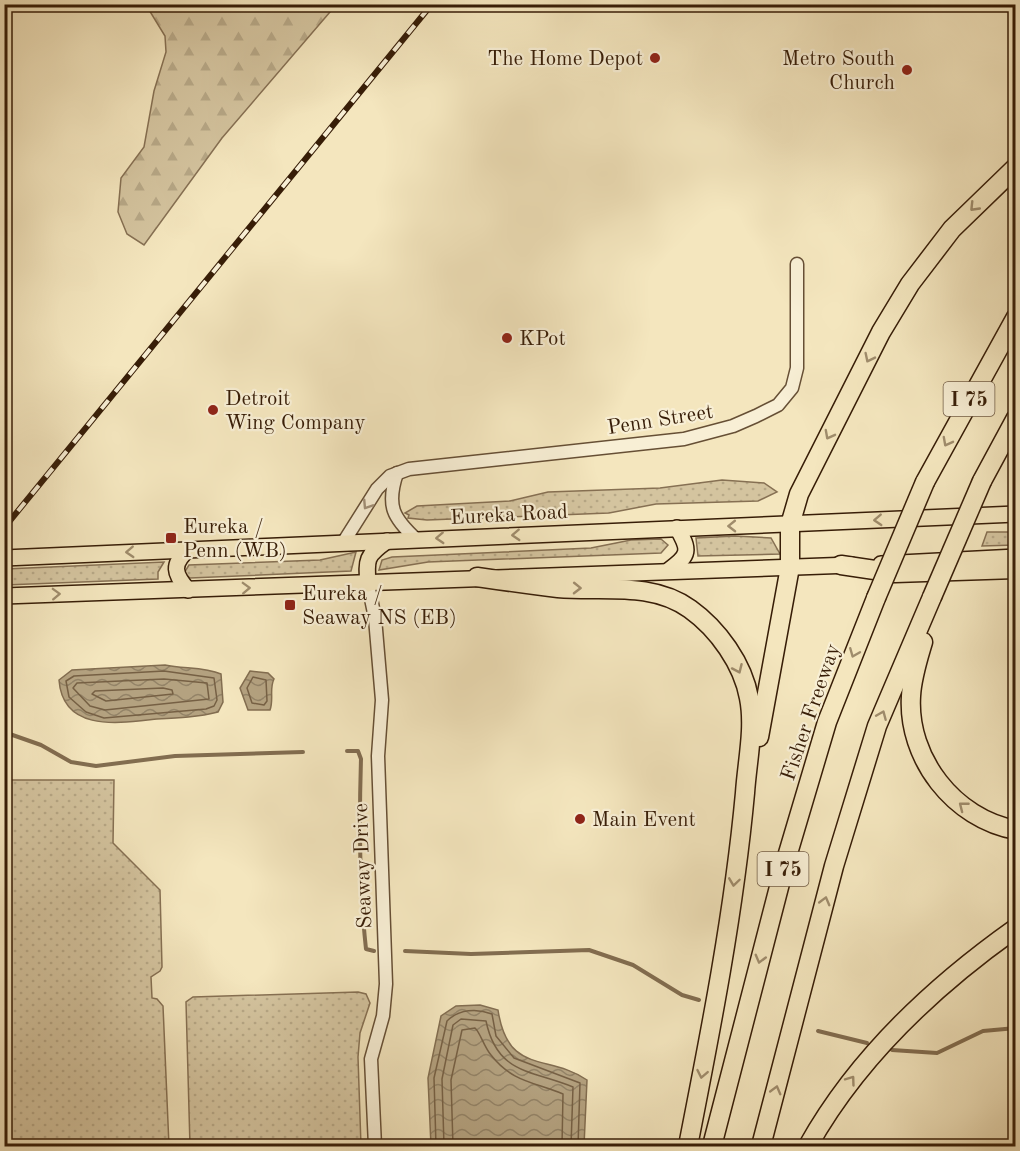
<svg xmlns="http://www.w3.org/2000/svg" width="1020" height="1151" font-family="'Old Standard TT',serif">
<style>
.grass{fill:url(#grass-dots);stroke:#867053;stroke-width:1.5}
.forest{fill:url(#forest-firs);stroke:#867053;stroke-width:1.5}
.water{fill:url(#water-waves);stroke:#826d50;stroke-width:1.5}
.lines{fill:none;stroke-linecap:round;stroke-linejoin:round}
.shore{stroke:#766044;stroke-width:1.5}
.stream{stroke:#826d50;stroke-width:4}
.minor-casing{stroke:#664f35;stroke-width:15}
.major-casing{stroke:#371d07;stroke-width:18}
.highway-casing{stroke:#371d07;stroke-width:21}
.minor{stroke:#f8efd5;stroke-width:12}
.major{stroke:#f4e6be;stroke-width:15}
.highway{stroke:#f4e6be;stroke-width:18}
.rail-casing{stroke:#371d07;stroke-width:6}
.rail{stroke:#f8efd5;stroke-width:4;stroke-dasharray:11;stroke-linecap:butt}
.highway-bridge-casing{stroke:#371d07;stroke-width:21;stroke-linecap:butt}
.highway-bridge{stroke:#f4e6be;stroke-width:18}
.oneway{stroke:#9f8c6c}
.oneway2{stroke:#a19078}
.poi-dot{fill:#8f2418;stroke:#f8efd5;stroke-width:2}
.labels{text-anchor:middle;stroke-width:4.5;stroke-linejoin:round;paint-order:stroke}
.shield{fill:#f8efd5;stroke:#715c45;stroke-width:1.5}
.shield-label{font-size:20px;font-weight:bold;fill:#371d07}
.poi-label{font-size:21px;fill:#371d07;stroke:#f8efd5;text-anchor:start}
.street-label{font-size:21px;fill:#371d07;stroke:#f8efd5}
</style>
<defs>
<pattern id="grass-dots" width="8" height="8" patternUnits="userSpaceOnUse" patternTransform="scale(1.5)"><rect width="8" height="8" fill="#d4c49f"/><path d="M2 2h.1M6 6h.1" fill="none" stroke="#b7a887" stroke-width="1.8" stroke-linecap="round"/></pattern>
<pattern id="forest-firs" width="22" height="20" patternUnits="userSpaceOnUse" patternTransform="scale(1.5)"><rect width="22" height="20" fill="#d4c49f"/><path d="M5 1l3.5 6h-7zM16 11l3.5 6h-7z" fill="#b7a887"/></pattern>
<pattern id="water-waves" width="16" height="10" patternUnits="userSpaceOnUse" patternTransform="scale(1.5)"><rect width="16" height="10" fill="#b4a280"/><path d="M0 5q4-4 8 0t8 0" fill="none" stroke="#938367"/></pattern>
</defs>
<rect width="100%" height="100%" fill="#f4e6be"/>
<filter id="stains"><feTurbulence type="fractalNoise" baseFrequency=".00333" numOctaves="4"/><feColorMatrix values="0 0 0 0 .2 0 0 0 0 .09 0 0 0 0 .02 0 0 0 .5 -.17"/></filter>
<radialGradient id="worn" r=".72"><stop offset=".6" stop-color="#630" stop-opacity="0"/><stop offset="1" stop-color="#630" stop-opacity=".3"/></radialGradient>
<g class="grass">
<polygon points="722,480 764,483 777,492 758,501 656,504 609,513 427,520 408,518 409,515 405,513 417,506 510,501 548,492 660,488"/>
<polygon points="987,532 1015,532 1015,545 982,546"/>
<polygon points="735,536 771,538 780,554 698,556 696,538"/>
<polygon points="661,539 668,545 661,553 428,562 379,570 382,560 392,557 591,548 631,540"/>
<polygon points="356,552 351,571 190,578 184,573 189,565 320,560"/>
<polygon points="164,562 158,572 158,579 5,585 5,569"/>
<polygon points="5,780 114,780 113,843 160,890 162,967 160,971 151,977 152,998 157,999 163,1006 169,1146 5,1146"/>
<polygon points="358,992 366,994 370,1003 360,1033 358,1057 361,1146 190,1146 186,1002 193,997"/>
</g>
<polygon class="forest" points="146,5 336,5 222,138 144,245 127,234 118,212 121,178 144,147 154,91 166,52 165,36"/>
<g class="water">
<path d="M165,665C184,669 204,667 221,674L223,702L218,712C199,717 178,718 157,719C120,723 63,733 59,680L72,670Z"/>
<path d="M250,671L268,673L274,679C269,689 274,699 270,710H248L240,688Z"/>
<path d="M480,1005L498,1010C508,1076 548,1053 587,1080L584,1146H431L428,1078L441,1016L456,1006Z"/>
</g>
<g class="lines">
<g class="shore">
<polygon points="164,671 214,678 217,700 214,706 206,709 104,718 86,712 69,697 66,681 74,676"/>
<polygon points="253,677 266,680 267,701 264,705 252,703 247,688"/>
<polygon points="164,679 207,683 209,699 105,710 90,706 73,688 77,683"/>
<polygon points="163,688 172,690 173,694 106,701 92,694 95,691"/>
<path d="M436,1146L434,1078L447,1021C459,1009 477,1008 492,1014L496,1036L514,1058L580,1083L578,1146"/>
<path d="M444,1146L442,1079L453,1025L461,1019L486,1021C497,1074 531,1070 573,1087L571,1146"/>
<path d="M453,1146L451,1080L462,1030L475,1028C480,1032 484,1047 491,1055C512,1082 534,1082 563,1094L562,1146"/>
</g>
<g class="stream">
<polyline points="4,732 41,745 71,762 96,766 175,756 303,752"/>
<path d="M347,751H358L361,759C359,822 359,886 366,949L374,951"/>
<polyline points="405,951 471,954 589,950 633,965 682,995 699,1000"/>
<polyline points="818,1031 867,1043"/>
<polyline points="892,1050 937,1053 983,1031 1016,1028"/>
</g>
<defs>
<g id="minor">
<path d="M397,473C386,506 393,518 417,540"/>
<polyline points="343,543 377,489 390,476 409,469 684,439 733,426 756,416 778,405 792,388 797,368 797,264"/>
<polyline points="368,584 375,618 382,700 378,756 386,984 383,1016 371,1059 375,1146"/>
</g>
<g id="major">
<polyline points="4,558 1016,514"/>
<polyline points="881,564 1016,557"/>
<path d="M669,570C690,555 690,550 677,528"/>
<path d="M368,584C366,559 366,556 387,541"/>
<path d="M188,590C174,574 171,564 189,549"/>
<polyline points="4,596 851,565"/>
</g>
<g id="highway">
<polyline points="982,481 1016,418"/>
<polyline points="925,482 1016,317"/>
<polyline points="841,565 895,573 1016,569"/>
<path d="M477,577C504,581 531,585 558,588C602,592 651,581 690,609C718,629 743,664 749,698C755,728 747,762 745,793C734,912 711,1029 688,1146"/>
<path d="M923,642C918,659 912,677 911,696C907,758 954,819 1016,830"/>
<polyline points="759,737 790,567 790,525 799,494 881,332 910,284 952,229 1016,167"/>
<polyline points="712,1146 786,860 827,722 876,598"/>
<polyline points="761,1146 834,866 877,726 932,597"/>
<path d="M808,1146C857,1058 934,986 1016,928"/>
</g>
</defs>
<use href="#minor" class="minor-casing"/>
<use href="#major" class="major-casing"/>
<use href="#highway" class="highway-casing"/>
<use href="#minor" class="minor"/>
<use href="#major" class="major"/>
<use href="#highway" class="highway"/>
<defs>
<polyline id="rail" points="4,528 432,4"/>
</defs>
<use href="#rail" class="rail-casing"/>
<use href="#rail" class="rail"/>
<defs>
<g id="highway-bridge">
<polyline points="932,597 982,481"/>
<polyline points="876,598 925,482"/>
</g>
</defs>
<use href="#highway-bridge" class="highway-bridge-casing"/>
<use href="#highway-bridge" class="highway-bridge"/>
</g>
<defs><path id="oneway-chevron" d="M-2-3.5L2.5 0L-2 3.5" fill="none" stroke-width="1.6" stroke-linecap="round" stroke-linejoin="round" transform="scale(1.5)"/></defs>
<g class="oneway">
<use href="#oneway-chevron" transform="translate(974 207) rotate(134)"/>
<use href="#oneway-chevron" transform="translate(869 358) rotate(116)"/>
<use href="#oneway-chevron" transform="translate(829 435) rotate(118)"/>
<use href="#oneway-chevron" transform="translate(947 442) rotate(118)"/>
<use href="#oneway-chevron" transform="translate(878 520) rotate(177)"/>
<use href="#oneway-chevron" transform="translate(732 526) rotate(179)"/>
<use href="#oneway-chevron" transform="translate(516 535) rotate(177)"/>
<use href="#oneway-chevron" transform="translate(440 538) rotate(177)"/>
<use href="#oneway-chevron" transform="translate(130 552) rotate(177)"/>
<use href="#oneway-chevron" transform="translate(246 588) rotate(-2)"/>
<use href="#oneway-chevron" transform="translate(577 588) rotate(1)"/>
<use href="#oneway-chevron" transform="translate(56 594) rotate(-2)"/>
<use href="#oneway-chevron" transform="translate(854 653) rotate(112)"/>
<use href="#oneway-chevron" transform="translate(738 669) rotate(66)"/>
<use href="#oneway-chevron" transform="translate(882 715) rotate(-67)"/>
<use href="#oneway-chevron" transform="translate(963 806) rotate(-142)"/>
<use href="#oneway-chevron" transform="translate(734 882) rotate(98)"/>
<use href="#oneway-chevron" transform="translate(825 901) rotate(-75)"/>
<use href="#oneway-chevron" transform="translate(760 959) rotate(105)"/>
<use href="#oneway-chevron" transform="translate(702 1074) rotate(101)"/>
<use href="#oneway-chevron" transform="translate(851 1080) rotate(-54)"/>
<use href="#oneway-chevron" transform="translate(776 1090) rotate(-75)"/>
</g>
<use class="oneway2" href="#oneway-chevron" transform="translate(367 505) rotate(123)"/>
<g class="poi-dot">
<circle cx="655" cy="58" r="6"/>
<circle cx="907" cy="70" r="6"/>
<circle cx="507" cy="338" r="6"/>
<circle cx="213" cy="410" r="6"/>
<rect x="165" y="532" width="12" height="12" rx="3"/>
<rect x="284" y="599" width="12" height="12" rx="3"/>
<circle cx="580" cy="819" r="6"/>
</g>
<g class="labels">
<g class="shield">
<rect x="943.5" y="382" width="51" height="34" rx="4.5"/>
<rect x="757.5" y="852" width="51" height="34" rx="4.5"/>
</g>
<g class="shield-label">
<text x="969" y="406">I 75</text>
<text x="783" y="876">I 75</text>
</g>
<g class="poi-label">
<text x="643" y="65" text-anchor="end">The Home Depot</text>
<text x="895" y="65" text-anchor="end">Metro South<tspan x="895" dy="24">Church</tspan></text>
<text x="519" y="345">KPot</text>
<text x="225" y="405">Detroit<tspan x="225" dy="24">Wing Company</tspan></text>
<text x="183" y="533">Eureka /<tspan x="183" dy="24">Penn (WB)</tspan></text>
<text x="302" y="600">Eureka /<tspan x="302" dy="24">Seaway NS (EB)</tspan></text>
<text x="592" y="826">Main Event</text>
</g>
<g class="street-label">
<text transform="translate(660 419) rotate(-9)" y="7">Penn Street</text>
<text transform="translate(509 514) rotate(-3)" y="7">Eureka Road</text>
<text transform="translate(810 712) rotate(-71)" y="7">Fisher Freeway</text>
<text transform="translate(362 866) rotate(-92)" y="7">Seaway Drive</text>
</g>
</g>
<rect width="1020" height="1151" fill="none" stroke="#f4e6be" stroke-width="24"/>
<rect x="6" y="6" width="1008" height="1139" fill="none" stroke="#371d07" stroke-width="3"/>
<rect x="12" y="12" width="996" height="1127" fill="none" stroke="#371d07" stroke-width="1.5"/>
<rect width="100%" height="100%" filter="url(#stains)"/>
<rect width="100%" height="100%" fill="url(#worn)"/>
</svg>
